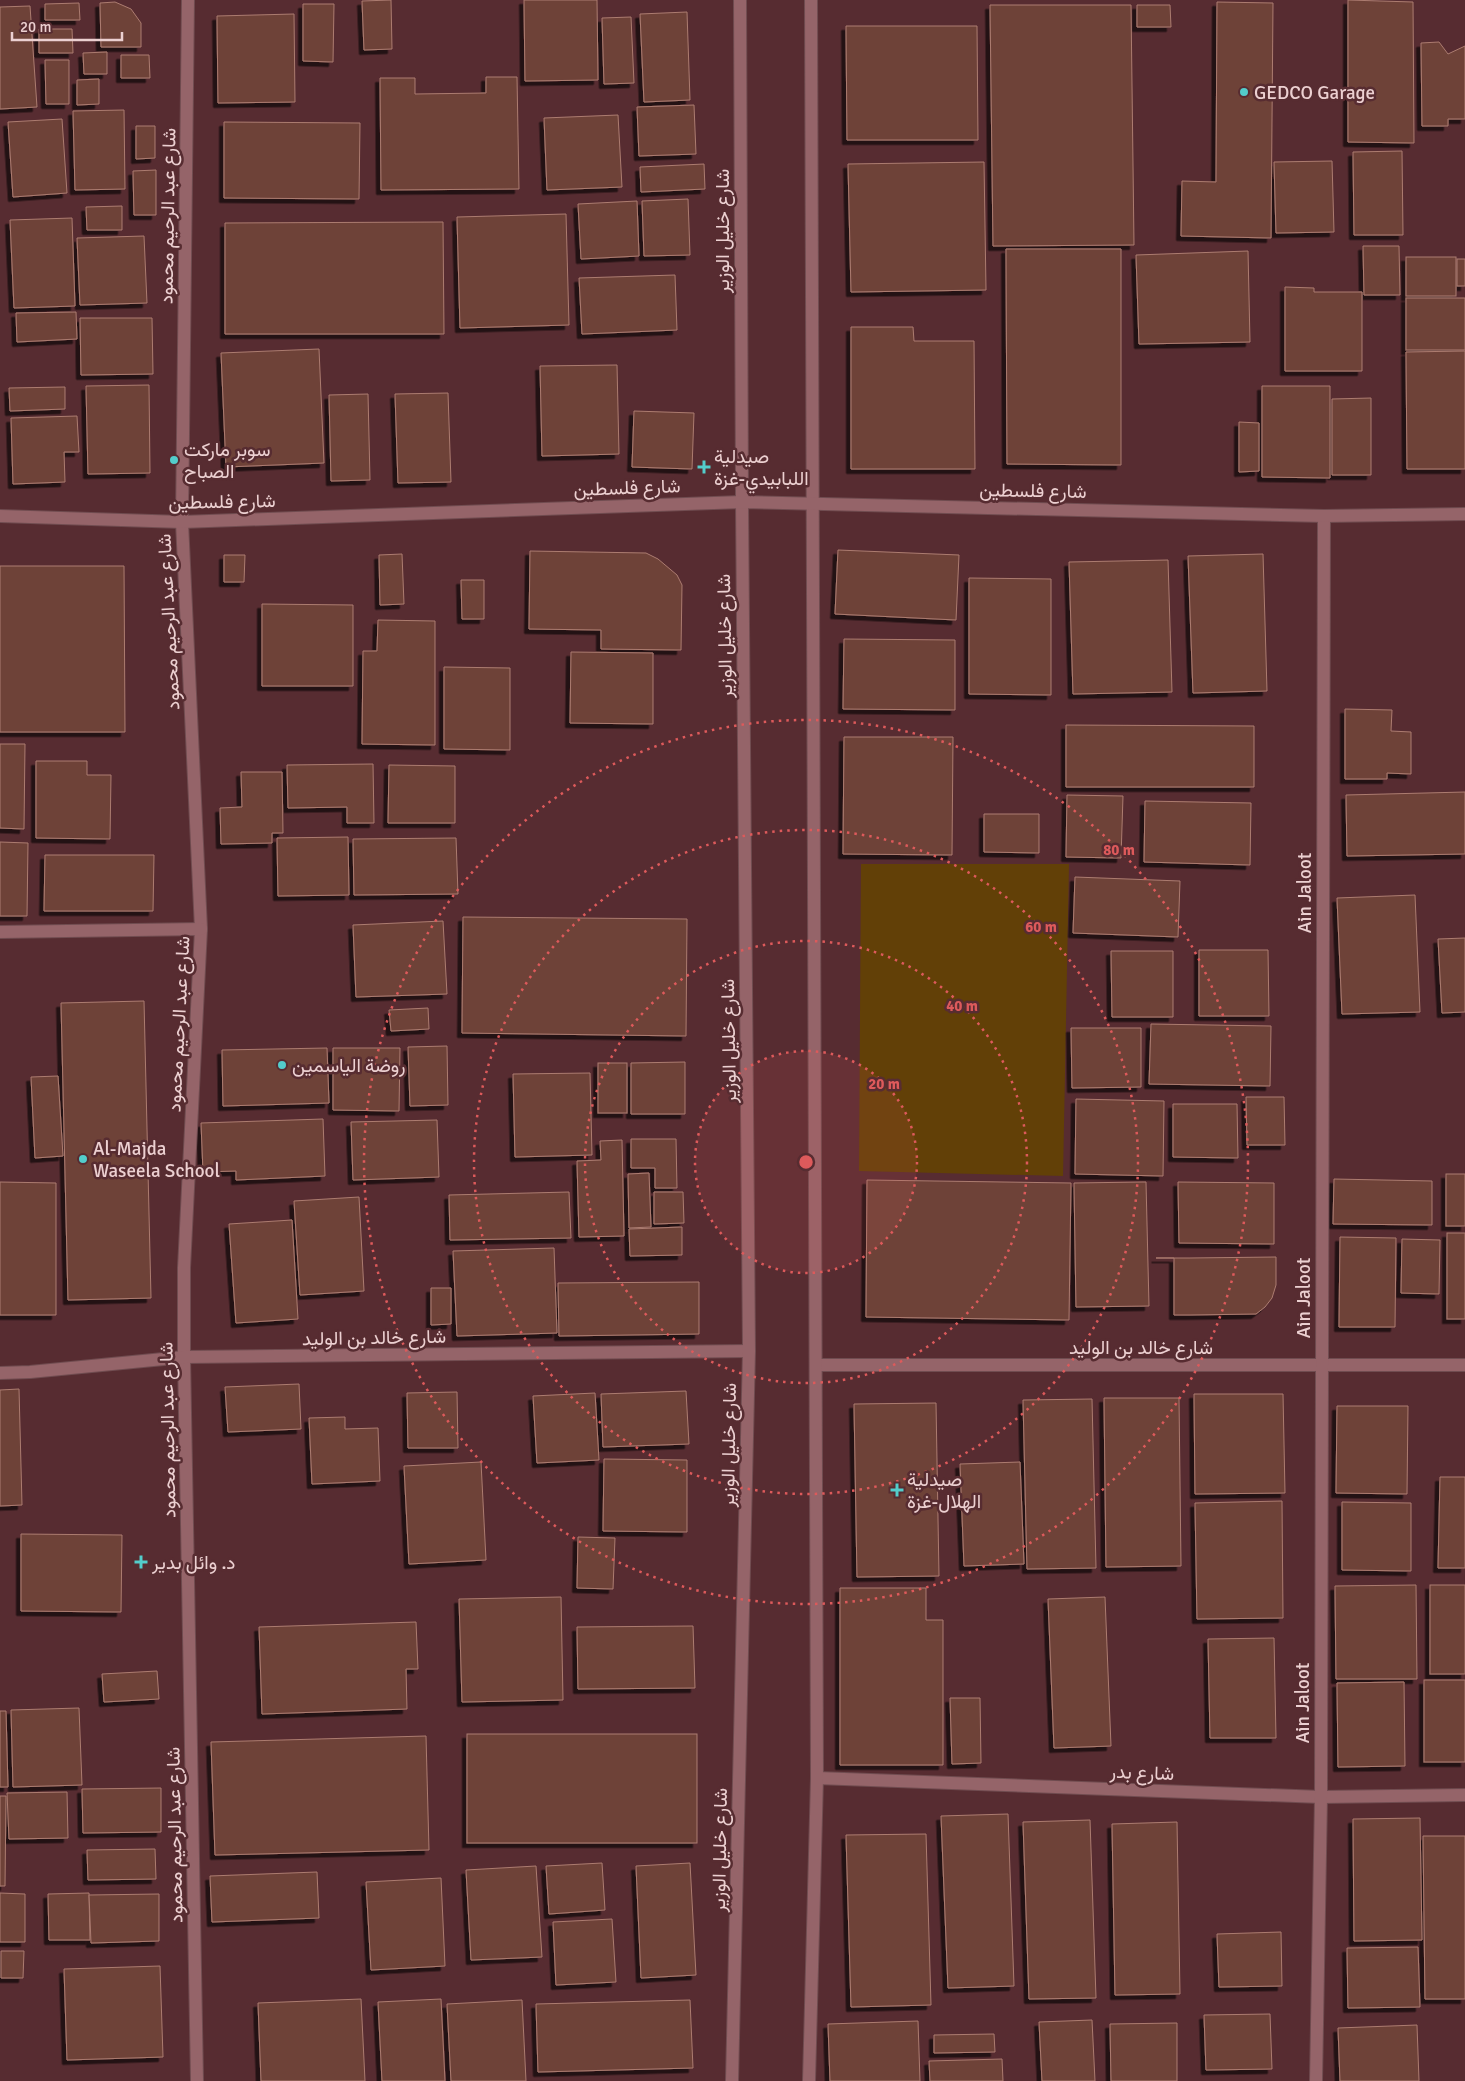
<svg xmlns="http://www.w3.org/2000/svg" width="1465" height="2081" font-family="Signika,Vazirmatn,sans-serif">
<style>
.green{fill:#624007}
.building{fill:#6e4239;stroke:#ac7c70;filter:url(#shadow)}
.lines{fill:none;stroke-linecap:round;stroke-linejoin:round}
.minor-casing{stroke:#704c50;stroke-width:14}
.tertiary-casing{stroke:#704c50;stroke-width:14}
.minor{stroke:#956469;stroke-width:12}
.tertiary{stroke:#956469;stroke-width:12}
.ring{fill:none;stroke:#dd5a5b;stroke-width:2.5;stroke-dasharray:2.5 5}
.poi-dot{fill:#53cdcb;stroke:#572c31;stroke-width:2}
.labels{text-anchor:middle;stroke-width:5;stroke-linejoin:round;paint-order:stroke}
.poi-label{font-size:19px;fill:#ecd0d1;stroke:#572c31;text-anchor:start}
.street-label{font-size:19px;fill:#ecd0d1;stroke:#572c31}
.centre{fill:#dd5a5b;stroke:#572c31;stroke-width:2.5}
.ring-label{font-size:15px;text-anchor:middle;font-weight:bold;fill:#dd5a5b;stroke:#572c31;stroke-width:5;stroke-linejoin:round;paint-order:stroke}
</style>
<defs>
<filter id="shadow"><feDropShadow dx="-4.5" dy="4.5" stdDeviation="0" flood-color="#0009"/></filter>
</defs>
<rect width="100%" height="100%" fill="#572c31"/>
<polygon class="green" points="861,864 1069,864 1063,1176 859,1171"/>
<g class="building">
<polygon points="391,0 392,49 364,50 362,1"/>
<polygon points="524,0 597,0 598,80 525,81"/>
<polygon points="1348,0 1413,2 1414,143 1348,142"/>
<polygon points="115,2 131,9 141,23 141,47 101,47 100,3"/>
<polygon points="1217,2 1273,3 1271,238 1181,236 1182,181 1216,182"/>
<polygon points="79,3 80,20 45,20 45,4"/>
<polygon points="303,4 334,4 333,62 303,61"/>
<polygon points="990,5 1131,5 1134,245 993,246"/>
<polygon points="1137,5 1170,5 1171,27 1137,27"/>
<polygon points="30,6 37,107 0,109 0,7"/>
<polygon points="687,12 690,100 644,102 640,14"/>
<polygon points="294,14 295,102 218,103 217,16"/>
<polygon points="631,17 634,83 604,84 602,18"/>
<polygon points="846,26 977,26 978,140 847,140"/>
<polygon points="39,29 72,29 73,53 39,53"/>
<polygon points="1439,42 1448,54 1465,46 1465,119 1448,119 1448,126 1422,126 1421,43"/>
<polygon points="107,52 107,74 84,74 83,53"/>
<polygon points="121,55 149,55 150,78 121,78"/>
<polygon points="45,60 69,60 69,104 46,104"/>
<polygon points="486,77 517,77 519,189 381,190 380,78 415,78 415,94 486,93"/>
<polygon points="99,79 99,104 77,105 77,80"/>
<polygon points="694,105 696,154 639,156 637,107"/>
<polygon points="124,110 125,189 75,190 73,111"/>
<polygon points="618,115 622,187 547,190 544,118"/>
<polygon points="62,119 67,193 13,197 8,122"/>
<polygon points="224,122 360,123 359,199 224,198"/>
<polygon points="136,126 155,126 155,158 136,159"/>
<polygon points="1402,151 1403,235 1354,235 1353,152"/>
<polygon points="1332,161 1334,232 1276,233 1274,162"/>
<polygon points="984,162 986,290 851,292 848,164"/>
<polygon points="704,164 705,189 641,192 640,167"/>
<polygon points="156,170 156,215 134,215 133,171"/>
<polygon points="688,199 690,255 644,256 642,201"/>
<polygon points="637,201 639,256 581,259 578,204"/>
<polygon points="122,206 122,230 87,230 86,207"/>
<polygon points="566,214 569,325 460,328 457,217"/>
<polygon points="72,218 75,306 14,308 10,220"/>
<polygon points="443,222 444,334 225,334 225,223"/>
<polygon points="144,236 147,303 80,305 77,238"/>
<polygon points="1363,246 1399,246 1400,295 1364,295"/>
<polygon points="1006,249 1121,249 1121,465 1007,464"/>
<polygon points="1248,251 1250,342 1139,344 1136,255"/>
<rect x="1406" y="257" width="50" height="39"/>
<rect x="1457" y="259" width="8" height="27"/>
<polygon points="675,275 677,330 582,334 579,278"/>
<polygon points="1285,287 1314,288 1314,292 1362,292 1362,371 1285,371"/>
<rect x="1406" y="298" width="59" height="52"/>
<polygon points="76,312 77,339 17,342 16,313"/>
<polygon points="80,318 152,318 153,374 81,375"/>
<polygon points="851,327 913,327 914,341 974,341 975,469 851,469"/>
<polygon points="319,349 324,463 226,467 221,353"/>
<polygon points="1465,351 1465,469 1407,469 1406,352"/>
<polygon points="617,365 619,454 542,456 540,366"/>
<polygon points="149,385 150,473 88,474 86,386"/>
<polygon points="1262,386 1330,386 1330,478 1262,477"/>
<polygon points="65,387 65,409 10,411 9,388"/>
<polygon points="448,393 451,482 398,483 395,394"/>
<polygon points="368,394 370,480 331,481 329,395"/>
<polygon points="1371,398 1371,475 1332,475 1332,399"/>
<polygon points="634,411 694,413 692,469 632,467"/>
<polygon points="77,416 79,452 64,452 65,482 13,484 11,418"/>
<polygon points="1239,422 1259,423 1259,471 1239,472"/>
<polygon points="838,550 959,555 956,620 835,614"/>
<polygon points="530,551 646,553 658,559 677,575 682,585 681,650 601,649 601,630 529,629"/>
<polygon points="402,554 404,604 380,605 379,555"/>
<polygon points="1263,554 1267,691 1193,693 1188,556"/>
<polygon points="224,555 245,555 244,582 224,582"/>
<polygon points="1168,560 1172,692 1073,694 1069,562"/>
<polygon points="0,566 124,566 125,732 0,732"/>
<polygon points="969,578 1051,579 1051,695 969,694"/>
<polygon points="461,580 484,580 484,619 462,619"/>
<polygon points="262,604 353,605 353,686 262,686"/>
<polygon points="378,620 435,621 435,745 362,744 363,651 377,651"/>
<polygon points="844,639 955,640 955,710 843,709"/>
<polygon points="571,652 653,653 653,724 570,723"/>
<polygon points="444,667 510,668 510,750 444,749"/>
<polygon points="1345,709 1392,710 1391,731 1411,732 1411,774 1387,773 1387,779 1345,779"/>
<polygon points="1066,725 1254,726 1254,787 1066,787"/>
<polygon points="844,737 953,737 952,855 843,854"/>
<polygon points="0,744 25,744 24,829 0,828"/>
<polygon points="36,761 87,761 87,775 111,775 110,839 36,838"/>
<polygon points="373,764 374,823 347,823 347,807 288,808 287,765"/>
<polygon points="389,765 455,766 455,823 388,823"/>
<polygon points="241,772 282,772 283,833 272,833 272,843 221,844 220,808 242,807"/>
<polygon points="1465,792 1465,854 1347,856 1346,795"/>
<polygon points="1067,795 1123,796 1121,858 1066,857"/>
<polygon points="1145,801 1251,803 1250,865 1144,862"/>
<polygon points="984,814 1039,814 1039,853 984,852"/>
<polygon points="348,837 349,895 278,896 277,838"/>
<polygon points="456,838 458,894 354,895 353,839"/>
<polygon points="0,842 28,843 27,916 0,916"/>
<polygon points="45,855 154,855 153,911 44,911"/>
<polygon points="1075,877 1180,881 1178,937 1073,933"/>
<polygon points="1415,895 1420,1012 1342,1014 1337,898"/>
<polygon points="463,917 687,919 686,1036 462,1033"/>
<polygon points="443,921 447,994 356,997 353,925"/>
<polygon points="1465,938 1465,1012 1442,1013 1438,939"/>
<polygon points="1199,950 1268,950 1269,1016 1199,1016"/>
<polygon points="1111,951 1173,951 1173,1017 1112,1017"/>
<polygon points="144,1001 151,1298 68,1300 61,1003"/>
<polygon points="428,1008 429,1029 391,1031 389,1010"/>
<polygon points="1151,1024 1271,1026 1270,1086 1149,1084"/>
<polygon points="1071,1028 1141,1028 1141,1087 1072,1088"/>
<polygon points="447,1046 448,1105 410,1106 408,1047"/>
<polygon points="327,1048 329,1103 223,1106 222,1050"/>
<polygon points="333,1048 400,1048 399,1111 333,1110"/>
<polygon points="685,1062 685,1114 631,1114 631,1063"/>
<rect x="598" y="1063" width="29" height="50"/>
<polygon points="590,1073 592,1155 515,1157 513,1074"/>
<polygon points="58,1076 63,1156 35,1158 31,1077"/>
<polygon points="1246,1097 1284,1097 1285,1145 1247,1145"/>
<polygon points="1076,1099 1164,1101 1163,1176 1075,1174"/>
<polygon points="1173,1104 1237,1104 1238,1158 1173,1157"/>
<polygon points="323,1119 325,1176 236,1180 236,1171 203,1172 201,1123"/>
<polygon points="437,1120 439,1177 353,1180 351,1122"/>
<polygon points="631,1139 676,1139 677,1188 655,1188 655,1168 631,1168"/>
<polygon points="622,1140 624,1236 579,1237 577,1161 601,1160 600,1141"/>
<polygon points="649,1173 651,1227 629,1228 628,1174"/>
<rect x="1446" y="1174" width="19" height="52"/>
<polygon points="1334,1179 1432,1181 1432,1225 1333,1224"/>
<polygon points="867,1180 1071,1183 1069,1320 866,1317"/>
<polygon points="0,1182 56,1183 56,1315 0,1315"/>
<polygon points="1142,1182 1146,1182 1149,1306 1076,1307 1074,1183"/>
<polygon points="1178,1182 1274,1183 1274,1244 1179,1243"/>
<polygon points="569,1192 571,1238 450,1240 449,1195"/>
<polygon points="654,1192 683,1192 684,1223 654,1224"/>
<polygon points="359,1197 364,1291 300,1295 294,1201"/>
<polygon points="292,1220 298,1319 236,1323 229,1224"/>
<polygon points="682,1227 682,1255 630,1256 629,1229"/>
<rect x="1447" y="1233" width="18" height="86"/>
<polygon points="1340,1237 1396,1238 1395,1327 1339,1327"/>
<polygon points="1402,1239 1440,1240 1439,1294 1401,1293"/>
<polygon points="554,1248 557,1333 457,1336 453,1251"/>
<polygon points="1276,1257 1276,1285 1272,1298 1265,1307 1256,1314 1190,1315 1174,1315 1174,1258 1156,1258 1189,1258"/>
<polygon points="699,1282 699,1334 559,1336 558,1283"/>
<polygon points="431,1288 451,1288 451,1324 431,1325"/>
<polygon points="299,1384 301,1429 228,1432 225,1387"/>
<polygon points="19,1389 22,1505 0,1506 0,1390"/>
<polygon points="686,1391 689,1444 603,1447 601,1394"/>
<polygon points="457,1392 458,1448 408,1448 407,1393"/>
<polygon points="595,1393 599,1460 537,1463 533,1396"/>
<polygon points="1194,1394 1283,1394 1285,1493 1195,1494"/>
<polygon points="1104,1398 1179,1398 1181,1566 1106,1567"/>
<polygon points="1092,1399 1096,1568 1027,1569 1023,1400"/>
<polygon points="936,1403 939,1576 857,1577 854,1404"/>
<polygon points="1337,1406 1408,1406 1407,1494 1336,1493"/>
<polygon points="345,1417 345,1429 378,1428 380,1481 312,1484 309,1418"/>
<polygon points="604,1459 687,1460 687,1532 603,1531"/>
<polygon points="481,1462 486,1560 409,1564 404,1466"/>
<polygon points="1020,1462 1024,1564 964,1566 960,1464"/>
<polygon points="1440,1477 1465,1477 1465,1568 1438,1568"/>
<polygon points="1282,1501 1283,1618 1197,1619 1195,1503"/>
<polygon points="1342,1502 1411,1503 1411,1571 1342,1570"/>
<polygon points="21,1534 122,1535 121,1612 21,1611"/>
<polygon points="578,1537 615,1538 613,1589 577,1588"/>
<polygon points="1416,1585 1417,1679 1336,1679 1335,1586"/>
<rect x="1430" y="1585" width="35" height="89"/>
<polygon points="840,1588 926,1588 926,1620 943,1620 943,1765 840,1765"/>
<polygon points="561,1597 563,1700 462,1702 459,1599"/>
<polygon points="1105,1597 1111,1746 1054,1748 1048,1599"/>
<polygon points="416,1622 418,1669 406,1669 407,1709 262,1714 259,1627"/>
<polygon points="693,1626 695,1688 578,1689 577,1627"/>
<polygon points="1274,1638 1276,1738 1210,1738 1208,1639"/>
<polygon points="157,1671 159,1699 104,1702 102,1674"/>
<rect x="1424" y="1680" width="41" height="82"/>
<polygon points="1404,1682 1405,1766 1338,1767 1337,1683"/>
<polygon points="950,1698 980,1698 981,1763 952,1764"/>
<polygon points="79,1708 82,1785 13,1787 11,1710"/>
<polygon points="0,1711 6,1711 8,1787 0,1787"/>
<rect x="467" y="1734" width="230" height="109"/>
<polygon points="426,1736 429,1850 215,1855 211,1742"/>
<polygon points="161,1788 161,1832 83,1833 82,1789"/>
<polygon points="67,1792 68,1838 9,1839 7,1793"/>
<polygon points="0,1796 6,1796 5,1886 0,1886"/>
<polygon points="1008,1814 1014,1986 948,1988 941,1816"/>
<polygon points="1420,1818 1422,1940 1354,1941 1353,1819"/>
<polygon points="1090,1820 1096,1998 1029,1999 1023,1822"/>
<polygon points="1177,1822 1180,1994 1115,1995 1112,1824"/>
<polygon points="926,1834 931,2005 851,2007 846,1835"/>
<polygon points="1423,1836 1465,1836 1465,1999 1425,1999"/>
<polygon points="155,1849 156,1879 88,1880 87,1850"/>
<polygon points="602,1863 605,1910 549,1914 546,1866"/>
<polygon points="690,1863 696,1975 641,1978 636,1866"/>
<polygon points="536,1866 542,1957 471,1960 466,1870"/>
<polygon points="317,1872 319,1918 212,1922 210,1876"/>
<polygon points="441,1878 445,1966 371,1970 366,1882"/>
<polygon points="0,1893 25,1894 25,1942 0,1942"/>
<polygon points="89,1893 90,1940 49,1940 48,1894"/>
<polygon points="159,1894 159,1941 91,1943 89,1895"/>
<polygon points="612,1919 616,1982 556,1985 553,1922"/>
<polygon points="1281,1932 1282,1986 1219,1987 1217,1934"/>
<polygon points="1418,1947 1420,2007 1348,2008 1347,1948"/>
<polygon points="1,1951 24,1951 23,1978 1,1978"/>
<polygon points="160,1966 163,2057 67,2060 64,1969"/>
<polygon points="361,1999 365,2081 261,2081 258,2003"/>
<polygon points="441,1999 445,2081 382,2081 378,2002"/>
<polygon points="522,2000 526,2081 451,2081 447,2004"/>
<polygon points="690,2000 693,2068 538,2072 536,2004"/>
<polygon points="1270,2014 1272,2069 1206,2070 1204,2015"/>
<polygon points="1092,2020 1095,2081 1042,2081 1039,2022"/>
<polygon points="918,2021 920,2081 830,2081 828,2024"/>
<polygon points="1177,2023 1177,2081 1111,2081 1110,2024"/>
<polygon points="1417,2025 1419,2081 1340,2081 1338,2028"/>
<polygon points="994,2034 995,2052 934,2053 934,2035"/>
<polygon points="1002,2059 1003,2081 930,2081 929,2061"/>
</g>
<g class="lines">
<defs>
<g id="minor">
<polyline points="188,0 182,522 201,929 184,1268 184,1357 197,2081"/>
<polyline points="0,932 201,929"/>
<polyline points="816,1365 1465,1365"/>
<polyline points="0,1373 30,1372 184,1357 749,1351"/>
<polyline points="817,1778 1321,1797 1465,1795"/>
<polyline points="732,2081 749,1351 742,502 740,0"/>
<polyline points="809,2081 817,1778 811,0"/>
<polyline points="1316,2081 1321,1797 1324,516"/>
</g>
<polyline id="tertiary" points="0,516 182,522 742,502 1324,516 1465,514"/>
</defs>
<use href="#minor" class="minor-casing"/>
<use href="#tertiary" class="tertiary-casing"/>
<use href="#minor" class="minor"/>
<use href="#tertiary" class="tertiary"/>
</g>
<circle cx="806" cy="1162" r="111" fill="#dd5a5b" fill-opacity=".12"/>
<g class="ring">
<circle cx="806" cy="1162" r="111"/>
<circle cx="806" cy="1162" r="221"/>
<circle cx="806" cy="1162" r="332"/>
<circle cx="806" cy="1162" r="442"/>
</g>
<g class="poi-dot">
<circle cx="1244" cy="92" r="5"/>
<circle cx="174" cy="460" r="5"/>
<path d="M701.5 459.5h5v5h5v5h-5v5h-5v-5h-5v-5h5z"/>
<circle cx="282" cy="1065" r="5"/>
<circle cx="83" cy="1159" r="5"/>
<path d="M894.5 1482.5h5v5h5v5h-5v5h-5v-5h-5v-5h5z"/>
<path d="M138.5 1554.5h5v5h5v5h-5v5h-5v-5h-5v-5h5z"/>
</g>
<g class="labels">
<g class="poi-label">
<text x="1254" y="99">GEDCO Garage</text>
<text x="184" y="456">سوبر ماركت<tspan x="184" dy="22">الصباح</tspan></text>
<text x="714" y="463">صيدلية<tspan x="714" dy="22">اللبابيدي-غزة</tspan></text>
<text x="292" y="1072">روضة الياسمين</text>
<text x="93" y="1155">Al-Majda<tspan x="93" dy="22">Waseela School</tspan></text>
<text x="907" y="1486">صيدلية<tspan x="907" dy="22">الهلال-غزة</tspan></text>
<text x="152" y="1569">د. وائل بدير</text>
</g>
<g class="street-label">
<text transform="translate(167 216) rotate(-89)" y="7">شارع عبد الرحيم محمود</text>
<text transform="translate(722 231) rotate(-90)" y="7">شارع خليل الوزير</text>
<text transform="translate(627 487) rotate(-2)" y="7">شارع فلسطين</text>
<text transform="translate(1033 490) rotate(1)" y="7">شارع فلسطين</text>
<text transform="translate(222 501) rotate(-1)" y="7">شارع فلسطين</text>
<text transform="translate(168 622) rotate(-93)" y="7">شارع عبد الرحيم محمود</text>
<text transform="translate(724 636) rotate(-91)" y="7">شارع خليل الوزير</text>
<text transform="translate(1304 893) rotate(-90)" y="7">Ain Jaloot</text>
<text transform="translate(178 1024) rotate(-87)" y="7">شارع عبد الرحيم محمود</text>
<text transform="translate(728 1041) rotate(-91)" y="7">شارع خليل الوزير</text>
<text transform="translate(1303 1298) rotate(-90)" y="7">Ain Jaloot</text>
<text transform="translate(374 1337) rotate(-1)" y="7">شارع خالد بن الوليد</text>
<text x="1141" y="1354">شارع خالد بن الوليد</text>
<text transform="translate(167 1430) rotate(-91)" y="7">شارع عبد الرحيم محمود</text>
<text transform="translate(728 1445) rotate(-89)" y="7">شارع خليل الوزير</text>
<text transform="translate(1302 1703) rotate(-90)" y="7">Ain Jaloot</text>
<text transform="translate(1142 1772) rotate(2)" y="7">شارع بدر</text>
<text transform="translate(174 1835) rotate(-91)" y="7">شارع عبد الرحيم محمود</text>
<text transform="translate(719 1850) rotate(-89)" y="7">شارع خليل الوزير</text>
</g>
</g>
<circle cx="806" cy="1162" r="8" class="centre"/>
<g class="ring-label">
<text x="1119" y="855">80 m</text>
<text x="1041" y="932">60 m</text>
<text x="962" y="1011">40 m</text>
<text x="884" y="1089">20 m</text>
</g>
<path d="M12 32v8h110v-8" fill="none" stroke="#ecd0d1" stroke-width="2.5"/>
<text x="20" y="32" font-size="15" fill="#ecd0d1" stroke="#572c31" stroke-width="4" paint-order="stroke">20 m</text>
</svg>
